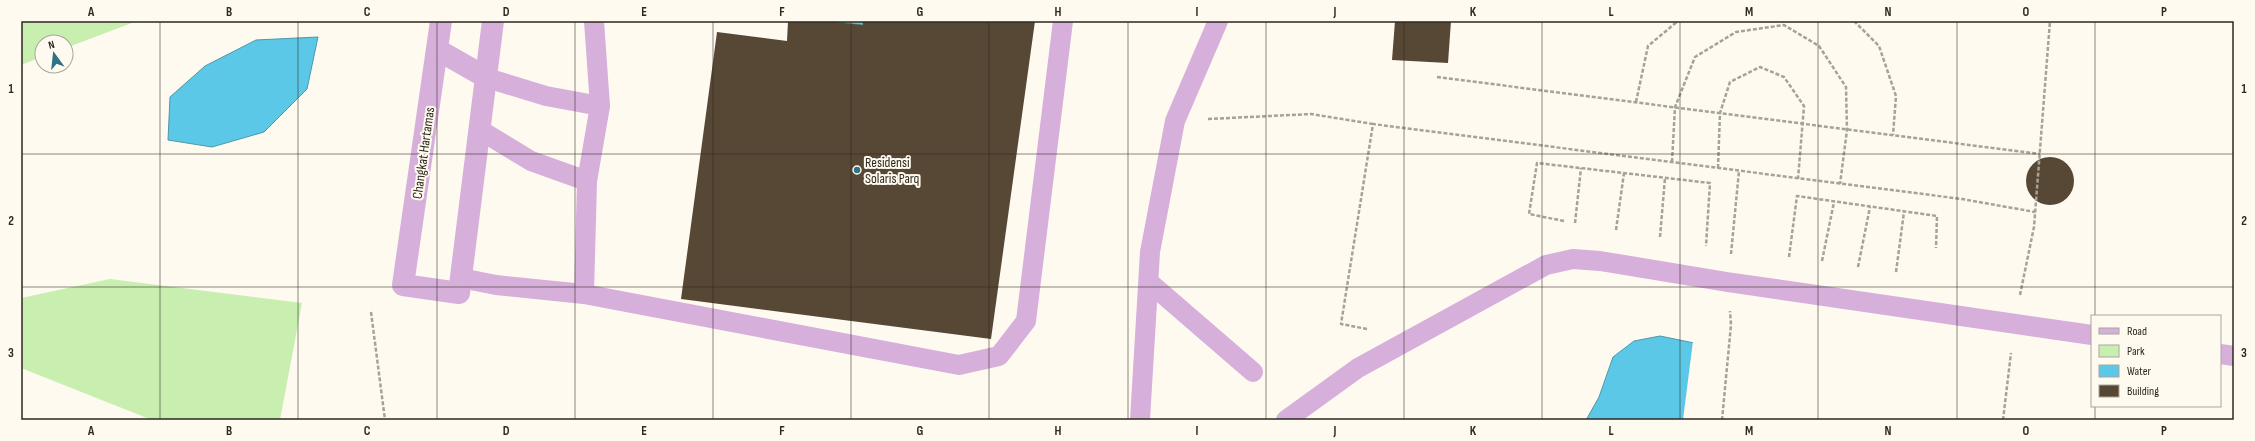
<svg xmlns="http://www.w3.org/2000/svg" width="2255" height="441" font-family="'Sofia Sans Condensed',sans-serif">
<style>
.green{fill:#c8efb0}
.water{fill:#5bc8e7;stroke:#4d98ab}
.pier{fill:#fefaf0}
.building{fill:#574735}
.lines{fill:none;stroke-linecap:round;stroke-linejoin:round}
.path{stroke:#a5a298;stroke-width:2.5;stroke-dasharray:4 2;stroke-linecap:butt}
.service{stroke:#d7afdb;stroke-width:20}
.minor{stroke:#d7afdb;stroke-width:22}
.grid{fill:none;stroke:#2c291f;stroke-width:1;stroke-opacity:0.55}
.poi-dot{fill:#307384;stroke:#fefaf0;stroke-width:1.5}
.labels{text-anchor:middle;stroke-width:4;stroke-linejoin:round;paint-order:stroke}
.street-label{font-size:14px;fill:#2c291f;stroke:#fefaf0}
.poi-label{font-size:14px;fill:#2c291f;stroke:#fefaf0;text-anchor:start}
.neatline{fill:none;stroke:#2c291f;stroke-width:1.5}
.grid-label{font-size:13px;text-anchor:middle;font-weight:bold;fill:#2c291f}
</style>
<rect width="100%" height="100%" fill="#fefaf0"/>
<g class="green">
<polygon points="21,21 137,21 66,48 66,42 42,42 42,57 21,65"/>
<polygon points="110,279 302,303 280,420 152,420 21,368 21,298"/>
</g>
<g class="water">
<polygon points="825,21 863,21 863,25"/>
<polygon points="318,37 307,89 264,132 212,147 168,140 170,97 205,66 256,40"/>
<polygon points="1660,336 1694,343 1684,420 1586,420 1599,397 1613,357 1634,341"/>
</g>
<polygon class="pier" points="1693,341 1696,343 1686,420 1683,420"/>
<g class="building">
<polygon points="788,21 825,21 863,25 863,21 1035,21 991,339 681,299 717,32 787,41"/>
<polygon points="1395,21 1451,21 1448,63 1392,60"/>
<circle cx="2050" cy="181" r="24"/>
</g>
<g class="lines">
<g class="path">
<polyline points="1854,21 1879,46 1896,96 1893,135"/>
<polyline points="1437,77 2040,154"/>
<polyline points="1636,102 1648,46 1678,21"/>
<polyline points="1208,119 1311,114 1373,124"/>
<polyline points="1672,162 1675,107 1695,57 1736,32 1784,25 1819,46 1846,87 1847,130 1840,184"/>
<polyline points="1718,168 1720,113 1730,82 1760,67 1784,77 1804,106 1798,179"/>
<polyline points="1564,221 1529,214 1537,163 1710,183 1706,246"/>
<polyline points="1575,223 1581,168"/>
<polyline points="1616,230 1624,173"/>
<polyline points="1660,237 1665,178"/>
<polyline points="1731,254 1739,171"/>
<polyline points="1789,257 1797,196 1937,216 1936,248"/>
<polyline points="1822,261 1834,202"/>
<polyline points="1858,267 1870,207"/>
<polyline points="1896,272 1904,212"/>
<polyline points="2020,295 2034,227 2050,21"/>
<polyline points="371,312 385,420"/>
<polyline points="1367,329 1341,324 1373,124 1962,199 2035,212"/>
<polyline points="1722,420 1731,325 1730,311"/>
<polyline points="2003,420 2011,353"/>
</g>
<g class="service">
<polyline points="487,78 546,96 600,106"/>
<polyline points="480,130 531,161 587,181"/>
<polyline points="461,278 496,285 584,294 959,365 999,356 1026,321 1063,21"/>
<polyline points="1150,283 1253,372"/>
<polyline points="584,294 587,181 600,106 594,21"/>
<polyline points="2220,354 2234,356"/>
<polyline points="1140,420 1150,252 1175,121 1218,21"/>
<polyline points="1286,420 1358,368 1546,265 1573,259 1600,261 1727,282 2092,335"/>
</g>
<g class="minor">
<polyline points="441,21 403,285 459,293 493,21"/>
<polyline points="438,50 487,78"/>
</g>
</g>
<path class="grid" d="M160,21V420M298,21V420M437,21V420M575,21V420M713,21V420M851,21V420M989,21V420M1128,21V420M1266,21V420M1404,21V420M1542,21V420M1680,21V420M1818,21V420M1957,21V420M2095,21V316M21,154H2234M21,287H2234M2095,406V420"/>
<circle class="poi-dot" cx="857" cy="170" r="4"/>
<g class="labels">
<g class="street-label">
<text transform="translate(423 153) rotate(-82)" y="5">Changkat Hartamas</text>
</g>
<g class="poi-label">
<text x="865" y="167">Residensi<tspan x="865" dy="16">Solaris Parq</tspan></text>
</g>
</g>
<rect width="2255" height="441" fill="none" stroke="#fefaf0" stroke-width="44"/>
<rect x="2091" y="315" width="130" height="92" fill="#fefaf0" stroke="#aaa69c"/>
<rect x="2099" y="328" width="20" height="6" fill="#d7afdb" stroke="#aaa69c"/>
<text x="2127" y="335" font-size="12" fill="#2c291f">Road</text>
<rect x="2099" y="345" width="20" height="12" fill="#c8efb0" stroke="#aaa69c"/>
<text x="2127" y="355" font-size="12" fill="#2c291f">Park</text>
<rect x="2099" y="365" width="20" height="12" fill="#5bc8e7" stroke="#aaa69c"/>
<text x="2127" y="375" font-size="12" fill="#2c291f">Water</text>
<rect x="2099" y="385" width="20" height="12" fill="#574735" stroke="#aaa69c"/>
<text x="2127" y="395" font-size="12" fill="#2c291f">Building</text>
<g transform="translate(54 54) rotate(345)"><circle r="19" fill="#fefaf0" stroke="#aaa69c"/>
<path d="M0-3L7 15L0 10L-7 15Z" fill="#307384"/>
<text y="-6" font-size="11" font-weight="bold" text-anchor="middle" fill="#2c291f">N</text>
</g>
<rect x="22" y="22" width="2211" height="397" class="neatline"/>
<g class="grid-label">
<text x="91" y="16">A</text>
<text x="229" y="16">B</text>
<text x="367" y="16">C</text>
<text x="506" y="16">D</text>
<text x="644" y="16">E</text>
<text x="782" y="16">F</text>
<text x="920" y="16">G</text>
<text x="1058" y="16">H</text>
<text x="1197" y="16">I</text>
<text x="1335" y="16">J</text>
<text x="1473" y="16">K</text>
<text x="1611" y="16">L</text>
<text x="1749" y="16">M</text>
<text x="1888" y="16">N</text>
<text x="2026" y="16">O</text>
<text x="2164" y="16">P</text>
<text x="11" y="93">1</text>
<text x="2244" y="93">1</text>
<text x="11" y="225">2</text>
<text x="2244" y="225">2</text>
<text x="11" y="357">3</text>
<text x="2244" y="357">3</text>
<text x="91" y="435">A</text>
<text x="229" y="435">B</text>
<text x="367" y="435">C</text>
<text x="506" y="435">D</text>
<text x="644" y="435">E</text>
<text x="782" y="435">F</text>
<text x="920" y="435">G</text>
<text x="1058" y="435">H</text>
<text x="1197" y="435">I</text>
<text x="1335" y="435">J</text>
<text x="1473" y="435">K</text>
<text x="1611" y="435">L</text>
<text x="1749" y="435">M</text>
<text x="1888" y="435">N</text>
<text x="2026" y="435">O</text>
<text x="2164" y="435">P</text>
</g>
</svg>
